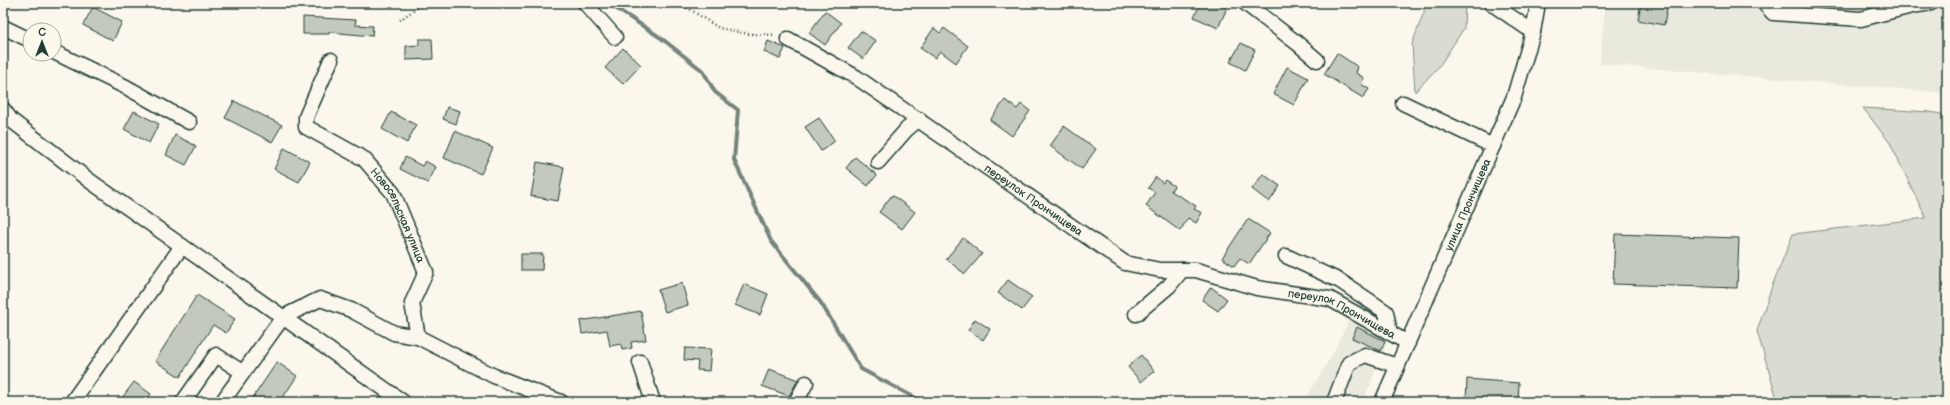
<svg xmlns="http://www.w3.org/2000/svg" width="1950" height="405" font-family="'Balsamiq Sans',sans-serif">
<style>
.built{fill:#eae9de}
.green{fill:#dbdcd1;stroke:#7d8c82}
.lines{fill:none;stroke-linecap:round;stroke-linejoin:round}
.stream{stroke:#74847b;stroke-width:4}
.building{fill:#c4c9be;stroke:#1f3d34}
.minor-casing{stroke:#1f3d34;stroke-width:17}
.path{stroke:#1f3d34;stroke-width:2.5;stroke-dasharray:1 3;stroke-linecap:butt}
.minor{stroke:#fbf7ec;stroke-width:14}
.labels{text-anchor:middle;stroke-width:4;stroke-linejoin:round;paint-order:stroke}
.street-label{font-size:11px;fill:#1f3d34;stroke:#fbf7ec}
</style>
<rect width="100%" height="100%" fill="#fbf7ec"/>
<filter id="ink" filterUnits="userSpaceOnUse"><feTurbulence type="fractalNoise" baseFrequency=".025" numOctaves="2"/><feDisplacementMap in="SourceGraphic" scale="8" xChannelSelector="R" yChannelSelector="G"/><feConvolveMatrix kernelMatrix="1 2 1 2 8 2 1 2 1" color-interpolation-filters="sRGB"/></filter>
<g filter="url(#ink)">
<g class="built">
<polygon points="1605,3 1947,3 1947,93 1600,64"/>
<polygon points="1349,320 1388,339 1363,402 1304,402 1332,355"/>
</g>
<g class="green">
<polygon points="1424,3 1465,3 1464,28 1440,65 1415,92 1412,44 1424,12"/>
<polygon points="1863,108 1930,112 1947,115 1947,402 1778,402 1757,331 1772,286 1793,234 1926,218 1890,143"/>
</g>
<g class="lines">
<polyline class="stream" points="608,3 661,38 703,71 715,92 738,110 734,160 771,241 821,303 861,369 923,402"/>
</g>
<g class="building">
<polygon points="1201,3 1217,3 1227,8 1218,28 1194,17"/>
<polygon points="1641,3 1668,3 1664,25 1638,20"/>
<polygon points="93,7 122,22 113,41 83,25"/>
<polygon points="825,11 841,23 825,45 809,33"/>
<polygon points="303,17 356,20 355,25 373,26 372,36 329,32 329,34 303,34"/>
<polygon points="934,28 940,33 944,28 968,46 956,63 940,51 935,58 920,48"/>
<polygon points="861,31 876,41 863,59 848,48"/>
<polygon points="419,39 432,39 433,59 406,60 406,46 419,45"/>
<polygon points="768,41 785,48 780,59 764,52"/>
<polygon points="1241,43 1255,50 1245,70 1230,62"/>
<polygon points="623,48 641,65 623,84 605,68"/>
<polygon points="1337,53 1358,67 1356,73 1364,78 1361,84 1369,89 1363,98 1324,74"/>
<polygon points="1287,67 1308,78 1294,105 1273,94"/>
<polygon points="1005,100 1017,109 1021,104 1030,111 1012,136 990,120"/>
<polygon points="234,101 282,125 272,142 225,118"/>
<polygon points="447,107 460,111 456,124 443,119"/>
<polygon points="134,111 159,124 149,143 124,129"/>
<polygon points="391,112 416,125 407,143 382,129"/>
<polygon points="819,118 835,141 821,151 805,127"/>
<polygon points="1064,126 1096,149 1082,169 1050,146"/>
<polygon points="455,131 493,148 481,174 444,158"/>
<polygon points="175,135 196,146 186,165 166,155"/>
<polygon points="284,148 310,162 299,182 274,169"/>
<polygon points="405,157 422,166 425,161 436,167 428,183 400,169"/>
<polygon points="855,157 877,175 868,186 846,168"/>
<polygon points="537,162 564,167 558,201 531,196"/>
<polygon points="1263,174 1280,186 1269,202 1252,189"/>
<polygon points="1156,177 1163,183 1165,180 1174,186 1171,191 1196,206 1194,209 1202,213 1196,223 1188,218 1180,231 1146,206 1155,192 1148,188"/>
<polygon points="892,195 915,212 902,229 879,212"/>
<polygon points="1248,219 1270,233 1249,264 1240,258 1234,266 1222,258"/>
<polygon points="1615,234 1739,238 1737,288 1613,284"/>
<polygon points="963,238 982,254 965,274 946,259"/>
<polygon points="521,254 543,254 542,270 521,270"/>
<polygon points="1008,280 1032,297 1022,310 998,293"/>
<polygon points="682,283 688,305 665,312 658,290"/>
<polygon points="744,284 768,294 760,315 735,305"/>
<polygon points="1211,287 1227,299 1218,311 1202,300"/>
<polygon points="197,295 235,319 226,333 213,325 180,377 155,361"/>
<polygon points="641,311 646,340 631,342 632,348 622,350 621,344 610,346 607,330 582,334 580,321"/>
<polygon points="975,319 990,329 983,340 968,330"/>
<polygon points="1357,327 1385,341 1381,351 1352,338"/>
<polygon points="685,348 711,349 709,371 697,370 698,361 684,360"/>
<polygon points="1141,355 1154,371 1141,382 1128,367"/>
<polygon points="277,362 297,376 280,402 250,402"/>
<polygon points="769,369 798,380 789,396 762,386"/>
<polygon points="1467,379 1519,383 1518,402 1466,402"/>
<polygon points="134,382 151,394 145,402 119,402"/>
</g>
<g class="lines">
<defs>
<g id="minor">
<polyline points="585,3 615,37"/>
<polyline points="1245,3 1297,43 1317,60"/>
<polyline points="1491,3 1533,32"/>
<polyline points="1764,3 1773,13 1861,19 1912,6 1931,3"/>
<polyline points="3,27 30,40"/>
<path id="s1" d="M788,39L856,77L1125,263L1160,270H1196L1257,288L1330,299L1408,343"/>
<polyline points="54,52 126,87 189,122"/>
<path id="s2" d="M331,60L306,117V127L364,159L393,193L426,272L412,303L418,337L494,376L561,402"/>
<polyline points="1403,103 1493,146"/>
<polyline points="3,109 11,120 90,181 403,402"/>
<polyline points="878,162 907,129 919,119"/>
<polyline points="1286,256 1340,281 1386,312 1390,333"/>
<polyline points="1136,314 1169,286 1182,270"/>
<polyline points="640,362 653,402"/>
<polyline points="72,402 182,246"/>
<polyline points="183,402 216,355 242,372"/>
<polyline points="222,402 283,317 320,299 351,310 394,333 418,337"/>
<polyline points="796,402 806,383"/>
<polyline points="1334,402 1349,363 1365,355 1397,366"/>
<path id="s3" d="M1382,402L1514,97L1533,32L1538,3"/>
</g>
</defs>
<use href="#minor" class="minor-casing"/>
<g class="path">
<polyline points="680,3 719,28 749,34 776,35"/>
<polyline points="400,20 418,7 429,3"/>
</g>
<use href="#minor" class="minor"/>
</g>
</g>
<g class="labels">
<g class="street-label">
<text dy="4" stroke="none"><textPath href="#s1" startOffset="294">переулок Прончищева</textPath></text>
<text dy="4" stroke="none"><textPath href="#s3" startOffset="215">улица Прончищева</textPath></text>
<text dy="4" stroke="none"><textPath href="#s2" startOffset="205">Новосельская улица</textPath></text>
<text dy="4" stroke="none"><textPath href="#s1" startOffset="630">переулок Прончищева</textPath></text>
</g>
</g>
<rect width="1950" height="405" fill="none" stroke="#fbf7ec" stroke-width="16"/>
<rect x="8" y="8" width="1934" height="389" fill="none" stroke="#1f3d34" stroke-width="1.5" filter="url(#ink)"/>
<g transform="translate(42 42)"><circle r="19" fill="#fbf7ec" stroke="#a3ada2"/>
<path d="M0-3L7 15L0 10L-7 15Z" fill="#1f3d34"/>
<text y="-6" font-size="11" font-weight="bold" text-anchor="middle" fill="#1f3d34">С</text>
</g>
</svg>
